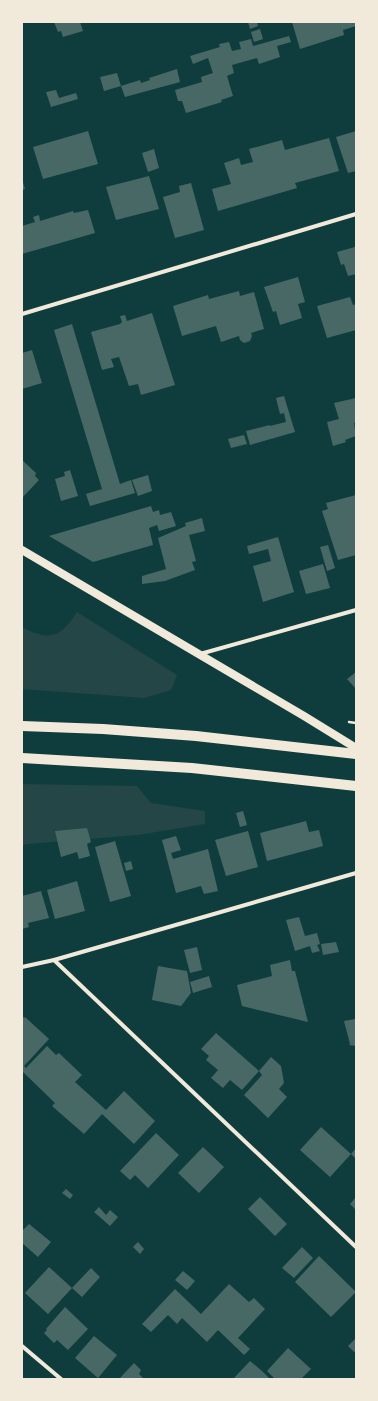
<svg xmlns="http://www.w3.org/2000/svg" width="378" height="1401" font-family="'Noto Sans',sans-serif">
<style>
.green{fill:#244646}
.building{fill:#486865}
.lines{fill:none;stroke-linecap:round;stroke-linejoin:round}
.path{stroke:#f1e9da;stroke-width:2.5}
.minor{stroke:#f1e9da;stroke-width:4}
.secondary{stroke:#f1e9da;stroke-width:8}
.primary{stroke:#f1e9da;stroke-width:10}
</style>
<rect width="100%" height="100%" fill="#0f3d3e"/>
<g class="green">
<path d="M77,612L177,675L171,690L144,698L22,689V627C50,642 61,637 77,612Z"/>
<polygon points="22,784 137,786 151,803 205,811 205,824 138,835 27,844 22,846"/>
</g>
<g class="building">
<polygon points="54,22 80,22 83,31 63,37 61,31 58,32"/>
<polygon points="248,22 257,22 258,26 250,29"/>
<polygon points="292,22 356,22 356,26 343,30 344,35 300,49"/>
<polygon points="260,29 263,39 254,42 251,32"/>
<polygon points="289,36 291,42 277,46 280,57 259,64 257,58 232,65 234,73 227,76 233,96 221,100 222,102 186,113 182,101 178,101 175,90 202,82 201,77 213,73 208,58 193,64 190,56 220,47 219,44 229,42 232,51 241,49 239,42 251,39 253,46"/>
<polygon points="177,69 180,82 125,97 121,86 140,80 141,83 150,80 149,78"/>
<polygon points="117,73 121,86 104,91 100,77"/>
<polygon points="56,90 59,98 76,93 78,99 51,107 46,92"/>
<polygon points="88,131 98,164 43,179 33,147"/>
<polygon points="356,131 356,171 348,173 336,137"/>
<polygon points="329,138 339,171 295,183 297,188 218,211 212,189 231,184 224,163 239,158 241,165 253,162 249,149 282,140 285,150"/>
<polygon points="154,149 159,168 148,172 142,153"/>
<polygon points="149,176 159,209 116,220 106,187"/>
<polygon points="22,179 25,189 22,190"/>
<polygon points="191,183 204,230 175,238 163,197 180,192 179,186"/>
<polygon points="88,210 95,233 22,254 22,226 35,222 33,217 39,215 40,221 73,211 74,213"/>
<polygon points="355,247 356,274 348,276 344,264 341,265 337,252"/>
<polygon points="298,277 305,302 298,304 302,318 280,325 276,311 273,312 264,287"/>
<polygon points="239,291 240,296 254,292 264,329 251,333 252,336 250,341 244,343 240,340 239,336 221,342 216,326 182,336 173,306 208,295 209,299"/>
<polygon points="350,297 353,305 356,304 356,330 327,338 317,306"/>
<polygon points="152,313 175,385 141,395 138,384 129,386 119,357 111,359 114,367 102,370 91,332 120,324 122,322 120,316 125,315 127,321"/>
<polygon points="72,324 120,484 131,480 135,493 90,506 86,494 102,489 54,330"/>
<polygon points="32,350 42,383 22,389 22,353"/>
<polygon points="284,396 295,432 250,445 246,431 270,425 270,426 286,422 284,413 280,414 276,398"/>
<polygon points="356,398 356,423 354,423 356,436 345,440 346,442 333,446 327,422 339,419 334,403"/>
<polygon points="244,435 247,444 231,448 228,439"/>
<polygon points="22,460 36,473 35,476 39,480 22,498"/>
<polygon points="70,470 78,496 61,501 55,479 65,476 64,472"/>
<polygon points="148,475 152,491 138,496 132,480"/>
<polygon points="356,495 356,555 338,560 322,511 328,509 326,503"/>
<polygon points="151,506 153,512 159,510 160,515 171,512 176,526 159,531 157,525 149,528 153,545 93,562 49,536"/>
<polygon points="202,518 205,531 189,535 196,561 192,562 195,570 165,581 142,584 142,576 166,569 158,538 186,526 185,523"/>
<polygon points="278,537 294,592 263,602 253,566 271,561 268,549 249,554 247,546"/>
<polygon points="328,545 335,568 327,571 320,547"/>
<polygon points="323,564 330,588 306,594 299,571"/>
<polygon points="356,672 356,689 347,679"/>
<polygon points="243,811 247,825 240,827 236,813"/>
<polygon points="306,821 309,832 319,830 323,846 267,861 260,833"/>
<polygon points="87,828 91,842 87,844 90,856 79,859 77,852 61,857 55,831"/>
<polygon points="248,831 258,867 226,876 215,840"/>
<polygon points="176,836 181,850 171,853 173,859 208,849 218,891 204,894 201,886 176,893 162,840"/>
<polygon points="115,841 131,896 110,902 95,847"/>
<polygon points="131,861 133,869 126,871 124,863"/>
<polygon points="77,881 85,911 55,919 47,890"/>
<polygon points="41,891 49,918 28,923 29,927 22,929 22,896"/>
<polygon points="299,917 305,936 317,933 320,944 317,945 320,951 312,953 310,946 295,951 286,920"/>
<polygon points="336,942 339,952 323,955 321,944"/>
<polygon points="197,947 202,970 190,973 184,950"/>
<polygon points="290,960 292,971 295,971 308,1022 242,1006 237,985 272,976 270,965"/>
<polygon points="158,966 187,971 191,993 181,1006 152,1000"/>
<polygon points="209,976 212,987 193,993 190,982"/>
<polygon points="22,1015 24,1018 25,1017 49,1039 24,1066 26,1068 47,1046 56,1055 59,1053 82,1075 75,1082 106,1110 124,1091 155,1121 134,1144 102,1114 84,1134 52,1106 55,1103 22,1071"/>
<polygon points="355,1019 356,1025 356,1046 349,1045 350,1044 344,1021"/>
<polygon points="216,1033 259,1071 242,1090 230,1080 223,1088 211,1078 218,1070 206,1060 209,1056 201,1049"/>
<polygon points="271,1057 281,1066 284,1083 279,1089 287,1097 268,1118 244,1095 262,1075 259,1071"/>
<polygon points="321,1127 351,1154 356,1148 356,1159 351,1154 330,1177 300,1150"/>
<polygon points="156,1133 179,1155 148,1188 135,1175 130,1180 120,1171"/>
<polygon points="203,1147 224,1167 199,1193 178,1173"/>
<polygon points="66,1189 73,1195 70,1199 62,1193"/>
<polygon points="260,1197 287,1224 275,1236 248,1209"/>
<polygon points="356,1197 356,1210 350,1204"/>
<polygon points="99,1207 106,1215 110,1210 118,1217 110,1226 94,1212"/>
<polygon points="29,1224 51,1242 38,1257 22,1243 22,1231"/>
<polygon points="138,1242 144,1249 140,1254 133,1247"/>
<polygon points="302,1247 313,1258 294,1278 282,1268"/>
<polygon points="319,1256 356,1292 331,1317 295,1282"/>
<polygon points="49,1267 72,1288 91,1268 100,1277 82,1297 72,1288 48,1314 25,1293"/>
<polygon points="183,1271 195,1281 187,1290 175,1280"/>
<polygon points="229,1284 249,1302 254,1298 265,1309 238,1338 250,1349 244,1355 218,1330 207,1342 182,1318 177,1324 168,1315 151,1332 142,1324 175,1289 201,1314"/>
<polygon points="65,1307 88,1329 68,1350 57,1340 54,1343 44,1333 47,1330 46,1329"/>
<polygon points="94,1336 117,1355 98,1378 75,1358"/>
<polygon points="356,1338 356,1351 354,1352 348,1346"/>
<polygon points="288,1348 311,1369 301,1379 275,1379 267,1371"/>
<polygon points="250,1361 262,1371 270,1379 234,1378"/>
<polygon points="134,1363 141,1370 139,1374 144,1379 119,1379"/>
</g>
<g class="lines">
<polyline class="path" points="349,722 356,723"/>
<g class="minor">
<polyline points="22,314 356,214"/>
<polyline points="200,654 356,610"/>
<polyline points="54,960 356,1247"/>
<polyline points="22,967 54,960 356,873"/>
<polyline points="22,1346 61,1379"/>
</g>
<polyline class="secondary" points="22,550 304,716 356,748"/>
<g class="primary">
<polyline points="22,726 103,729 196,736 356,754"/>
<polyline points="22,758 192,768 356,786"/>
</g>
</g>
<rect width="378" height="1401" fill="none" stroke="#f1e9da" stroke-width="46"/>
</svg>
